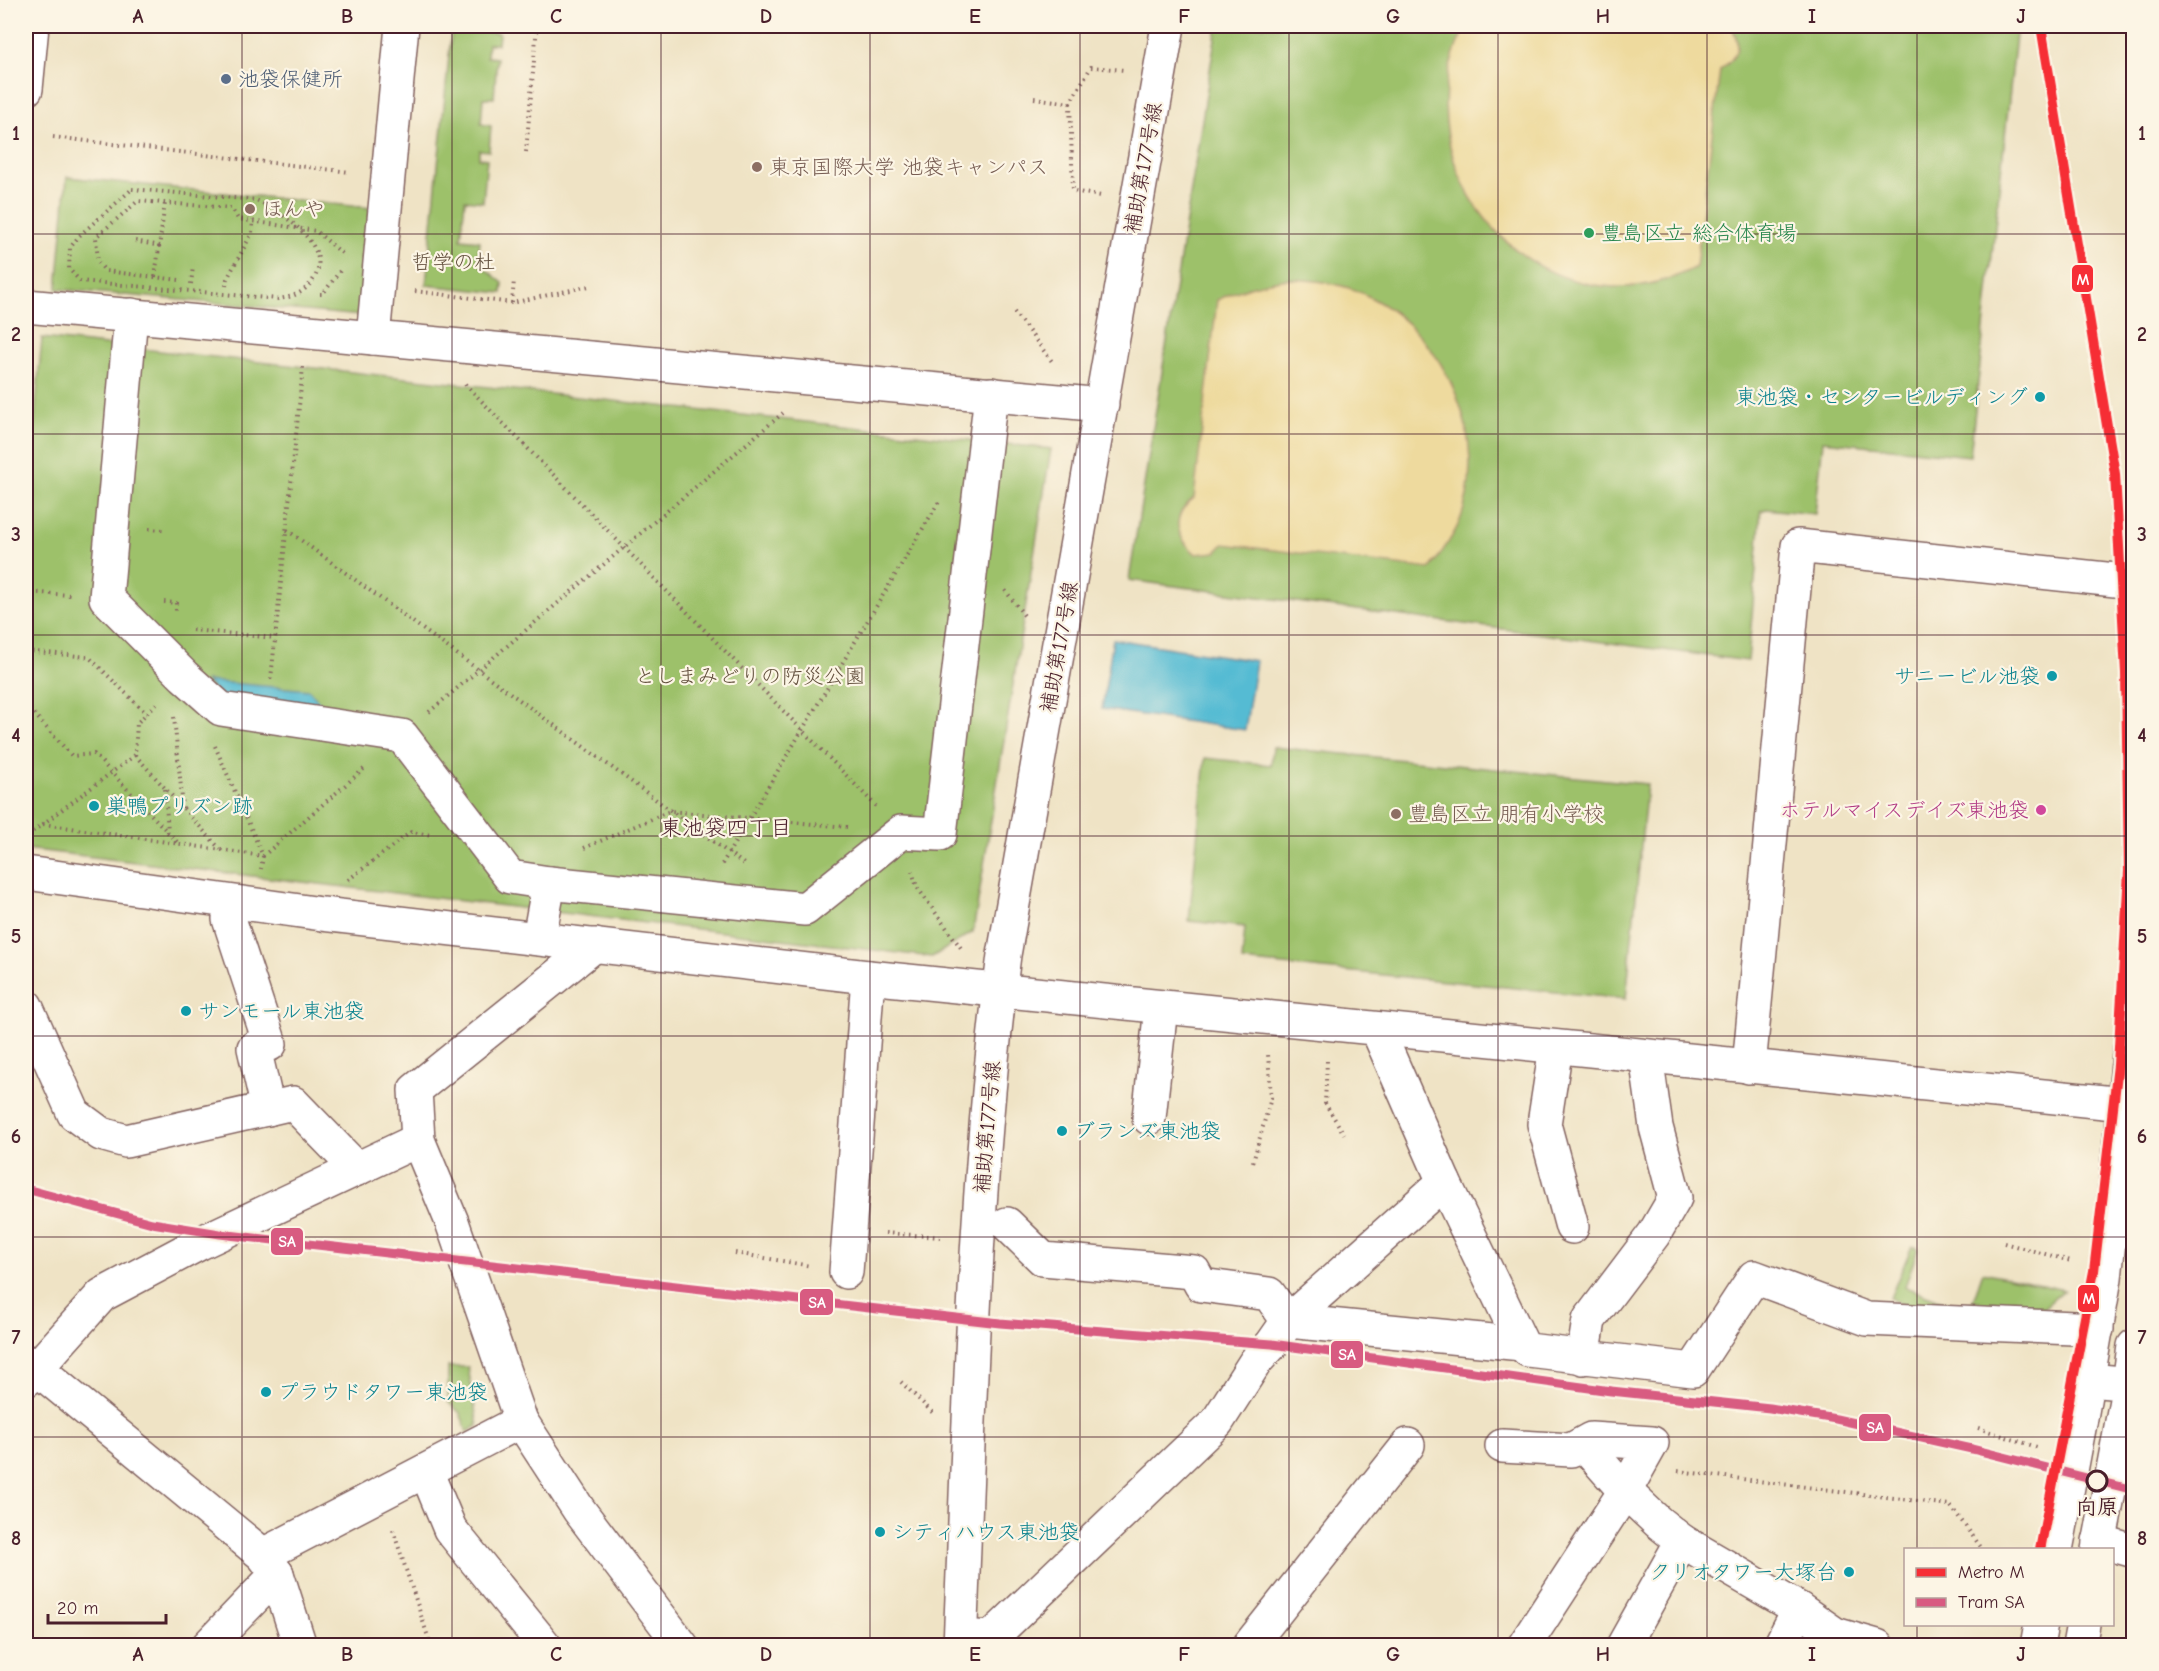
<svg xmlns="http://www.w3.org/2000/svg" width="2159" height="1671" font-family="'Comic Neue','Klee One',sans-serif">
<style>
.green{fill:#9dc16b;stroke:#74704b;stroke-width:1.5}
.sand{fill:#eeda9e;stroke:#9c7c64;stroke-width:1.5}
.water{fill:#55bbd3;stroke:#506d7f;stroke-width:1.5}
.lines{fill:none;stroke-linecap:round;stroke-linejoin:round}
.minor-casing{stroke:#846461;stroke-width:36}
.highway-casing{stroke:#846461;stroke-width:36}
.path{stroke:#846461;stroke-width:4;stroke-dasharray:1.5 4.5;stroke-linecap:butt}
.minor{stroke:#fff;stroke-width:33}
.highway{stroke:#fff;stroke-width:33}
.tram-1-casing{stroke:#fcf5e5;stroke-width:14}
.tram-1{stroke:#d85b81;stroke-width:9}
.metro-1-casing{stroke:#fcf5e5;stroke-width:15}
.metro-1{stroke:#f62e36;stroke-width:10}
.grid{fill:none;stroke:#4a1f2b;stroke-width:1.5;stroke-opacity:0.55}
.service-dot{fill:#5c6f8a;stroke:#fcf5e5;stroke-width:2}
.education-dot{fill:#8d6e63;stroke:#fcf5e5;stroke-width:2}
.leisure-dot{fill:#2e9e5b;stroke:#fcf5e5;stroke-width:2}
.culture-dot{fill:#0f9aa8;stroke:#fcf5e5;stroke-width:2}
.hotel-dot{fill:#d1479c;stroke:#fcf5e5;stroke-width:2}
.stop-dot{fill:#fcf5e5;stroke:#4a1f2b;stroke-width:3}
.labels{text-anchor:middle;stroke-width:4.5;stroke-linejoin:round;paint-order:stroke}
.service-label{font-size:21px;fill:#4e5e75;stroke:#fcf5e5;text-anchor:start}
.education-label{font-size:21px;fill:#785e54;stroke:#fcf5e5;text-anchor:start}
.street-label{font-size:21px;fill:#4a1f2b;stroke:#fcf5e5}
.leisure-label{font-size:21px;fill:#27864d;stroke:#fcf5e5;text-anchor:start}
.park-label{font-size:21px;fill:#63503e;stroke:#fcf5e5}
.culture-label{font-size:21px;fill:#0d838f;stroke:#fcf5e5;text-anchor:start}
.hotel-label{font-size:21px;fill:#b23c85;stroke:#fcf5e5;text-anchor:end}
.stop-label{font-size:21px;font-weight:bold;fill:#4a1f2b;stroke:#fcf5e5}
.neighbourhood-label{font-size:22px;fill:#4a1f2b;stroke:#fcf5e5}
.line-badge{stroke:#fcf5e5;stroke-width:2}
.badge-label{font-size:16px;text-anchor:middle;font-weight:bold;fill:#fff}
.neatline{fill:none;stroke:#4a1f2b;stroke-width:2}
.grid-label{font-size:20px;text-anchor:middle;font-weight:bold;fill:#4a1f2b}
</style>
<rect width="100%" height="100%" fill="#fcf5e5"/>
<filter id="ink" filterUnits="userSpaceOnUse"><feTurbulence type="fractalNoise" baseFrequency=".0167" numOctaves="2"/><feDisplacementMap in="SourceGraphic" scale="12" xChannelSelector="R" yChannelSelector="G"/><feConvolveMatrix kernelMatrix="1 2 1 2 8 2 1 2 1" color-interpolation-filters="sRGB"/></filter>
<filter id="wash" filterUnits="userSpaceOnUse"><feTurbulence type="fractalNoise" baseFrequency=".008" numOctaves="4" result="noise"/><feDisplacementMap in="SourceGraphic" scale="24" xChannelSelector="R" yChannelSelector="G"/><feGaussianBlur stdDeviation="1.35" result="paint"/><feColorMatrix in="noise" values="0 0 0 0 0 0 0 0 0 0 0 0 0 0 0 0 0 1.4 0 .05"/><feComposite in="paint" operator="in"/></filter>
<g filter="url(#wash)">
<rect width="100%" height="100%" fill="#efe3c5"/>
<g class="green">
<polygon points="452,26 487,26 487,32 499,33 498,44 488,44 487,57 497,58 494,98 483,98 481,124 491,126 489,151 479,150 479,158 487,159 483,202 465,200 461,239 480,241 478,263 503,283 502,293 426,285"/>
<polygon points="1217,26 2017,26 1970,456 1823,441 1815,514 1766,509 1761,511 1748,661 1129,580"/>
<polygon points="67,177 371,208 362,316 57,289"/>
<polygon points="42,338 1051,449 973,932 932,957 26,849 26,510"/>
<polygon points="1273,747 1647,784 1626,999 1242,961 1245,927 1189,921 1205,758 1271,765"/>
<polygon points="1912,1246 1918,1248 1905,1287 1963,1309 1907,1307 1890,1298"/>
<polygon points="1983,1272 2064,1290 2032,1318 1968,1315"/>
<polygon points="448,1367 468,1367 478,1426 467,1432 460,1413 448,1402"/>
</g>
<g class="sand">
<path d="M1466,26H1731C1742,45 1738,57 1720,70L1696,267C1545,347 1388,169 1466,26Z"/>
<path d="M1288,279C1316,280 1343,283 1368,296C1447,335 1492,440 1459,523C1452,539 1440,555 1430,569L1224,544L1216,552L1196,554C1174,535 1171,516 1194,498L1217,300C1241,288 1262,282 1288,279Z"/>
</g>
<g class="water">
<polygon points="1113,639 1256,661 1245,730 1102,709"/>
<polygon points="206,681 309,690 327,711 225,701"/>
</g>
</g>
<g filter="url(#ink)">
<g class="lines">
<defs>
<g id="minor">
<polyline points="26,89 32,26"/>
<polyline points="26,306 1102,405"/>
<polyline points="131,315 106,598 184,676 221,709 402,736 510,877 549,883 805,909 901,832 940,834 991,394"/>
<polyline points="373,338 402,26"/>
<polyline points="26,873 322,914 868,977 2124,1104"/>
<polyline points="230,903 229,919 270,1044 254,1048 268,1109"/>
<polyline points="539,938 549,883"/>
<polyline points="595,945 415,1090 418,1140 452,1222 521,1421 579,1510 682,1646"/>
<polyline points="26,1006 74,1114 101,1134 126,1141 293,1103 357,1169"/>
<polyline points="1377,1029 1444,1182 1522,1344 1528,1350 1693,1370 1754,1277 1867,1319 2097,1329"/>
<polyline points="1556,1047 1544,1124 1572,1227"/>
<polyline points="1749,1067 1798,546 2134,582"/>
<polyline points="1149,1118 1161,1007"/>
<polyline points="1007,1224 1043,1259 1194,1272 1201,1285 1269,1294 1288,1321 1522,1344"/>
<polyline points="846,1272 868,977"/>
<polyline points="1583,1358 1589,1320 1654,1234 1675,1198 1656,1127 1646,1056"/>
<polyline points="26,1362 35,1367 263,1555 277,1574 300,1646"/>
<polyline points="26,1380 102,1295 200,1243 418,1140"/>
<polyline points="2088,1380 2134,1384"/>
<polyline points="1583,1444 1625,1491 1658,1522 1682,1541 1799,1609 1835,1634 1877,1646"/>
<polyline points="1502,1446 1571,1450 1591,1439 1652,1443 1625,1491 1524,1646"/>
<polyline points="426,1471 450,1529 545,1646"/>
<polyline points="2099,1541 2134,1551"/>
<polyline points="263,1555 521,1421"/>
<polyline points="961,1636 991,1638 1217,1422 1256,1361 1272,1344 1288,1321 1444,1182"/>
<polyline points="208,1646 277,1574"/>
<path d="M960,1646C970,1415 974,1184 1004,955L1168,26"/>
<polyline points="1249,1646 1408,1445"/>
<polyline points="1623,1646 1682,1541"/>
<polyline points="1780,1646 1799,1609"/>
</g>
<g id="highway">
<polyline points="2056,1550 2081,1418 2105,1278 2134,1007"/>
<polyline points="2098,1550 2129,1384 2134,1346"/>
<polyline points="2037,1646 2041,1624"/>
<polyline points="2079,1646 2083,1624"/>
</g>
</defs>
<use href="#minor" class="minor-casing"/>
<use href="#highway" class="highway-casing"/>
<g class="path">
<polyline points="1034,98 1070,103 1091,67 1124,70"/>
<polyline points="1070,103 1073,191 1101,196"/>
<polyline points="53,137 350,172"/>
<polyline points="526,152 537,26"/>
<path d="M132,189L256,200C281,211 336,248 313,280C304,293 293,297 278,299L80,281L69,269L70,248L79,236Z"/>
<polyline points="135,241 160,246"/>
<polyline points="155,277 165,203"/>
<polyline points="179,280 105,271 98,262 96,237 138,201 231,208 238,219 316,231 344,255"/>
<polyline points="191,284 193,267"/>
<polyline points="226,286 227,279 252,233 253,220"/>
<polyline points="415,291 512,303 589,286"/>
<polyline points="320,294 323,294 342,268"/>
<polyline points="512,303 514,280"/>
<polyline points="1014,312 1054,364"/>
<polyline points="465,384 876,806"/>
<polyline points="149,529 164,530"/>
<polyline points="287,530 744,864"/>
<polyline points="1005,590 1026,618"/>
<polyline points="26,592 70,595"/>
<polyline points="164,602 176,603 176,614"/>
<polyline points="192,630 275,638"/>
<polyline points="26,651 89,657 147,714"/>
<polyline points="271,679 303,367"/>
<polyline points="26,705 72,756 94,754 179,844"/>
<polyline points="429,712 783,413"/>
<polyline points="174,717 183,808"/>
<polyline points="215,746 263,856 261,869"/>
<polyline points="135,755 221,850"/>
<polyline points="165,789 168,832"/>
<polyline points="43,824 263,856 365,768"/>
<polyline points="28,835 135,755 137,723 159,701"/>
<polyline points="584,848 670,811 847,827"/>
<polyline points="722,864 940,500"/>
<polyline points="912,871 917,887 961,948"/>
<polyline points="348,880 411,832 432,835"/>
<polyline points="1327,1061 1325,1103 1344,1134"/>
<polyline points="1253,1162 1271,1098 1268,1054"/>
<polyline points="885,1233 940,1237"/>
<polyline points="2004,1243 2071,1261"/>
<polyline points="735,1253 811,1266"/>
<polyline points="901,1382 933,1413"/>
<polyline points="1978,1428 2040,1448"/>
<polyline points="1678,1471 1950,1505 1983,1550"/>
<polyline points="393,1530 431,1646"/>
</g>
<use href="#minor" class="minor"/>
<use href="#highway" class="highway"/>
<defs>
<polyline id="tram-1" points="26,1189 152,1223 220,1234 1000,1323 1272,1344 1611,1391 1770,1408 1836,1419 1972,1449 2134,1490"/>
</defs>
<use href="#tram-1" class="tram-1-casing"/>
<use href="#tram-1" class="tram-1"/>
<defs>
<polyline id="metro-1" points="2040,1550 2094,1271 2118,1065 2129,871 2126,673 2115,474 2041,26"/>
</defs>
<use href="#metro-1" class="metro-1-casing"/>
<use href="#metro-1" class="metro-1"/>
</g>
</g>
<path class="grid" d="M242,26V1646M452,26V1646M661,26V1646M870,26V1646M1080,26V1646M1289,26V1646M1498,26V1646M1707,26V1646M1917,26V1550M26,234H2134M26,434H2134M26,635H2134M26,836H2134M26,1036H2134M26,1237H2134M26,1437H2134M1917,1624V1646"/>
<circle class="service-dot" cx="226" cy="79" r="6"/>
<g class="education-dot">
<circle cx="757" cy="167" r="6"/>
<circle cx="250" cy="209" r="6"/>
<circle cx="1396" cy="814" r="6"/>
</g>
<circle class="leisure-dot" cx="1589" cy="233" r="6"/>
<g class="culture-dot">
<circle cx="2040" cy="397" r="6"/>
<circle cx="2052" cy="676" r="6"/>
<circle cx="94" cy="806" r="6"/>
<circle cx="186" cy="1011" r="6"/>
<circle cx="1062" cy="1131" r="6"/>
<circle cx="266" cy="1392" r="6"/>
<circle cx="880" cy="1532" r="6"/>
<circle cx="1849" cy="1572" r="6"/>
</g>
<circle class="hotel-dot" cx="2041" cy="810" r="6"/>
<circle class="stop-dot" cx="2097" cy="1481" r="10"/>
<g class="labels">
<g class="service-label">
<text x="238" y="86">池袋保健所</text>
</g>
<g class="education-label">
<text x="769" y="174">東京国際大学 池袋キャンパス</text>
<text x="262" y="216">ほんや</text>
<text x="1408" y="821">豊島区立 朋有小学校</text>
</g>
<g class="street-label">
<text transform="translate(1143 168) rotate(-80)" y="7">補助第177号線</text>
<text transform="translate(1059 647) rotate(-80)" y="7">補助第177号線</text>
<text transform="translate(987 1127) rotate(-85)" y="7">補助第177号線</text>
</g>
<g class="leisure-label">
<text x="1601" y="240">豊島区立 総合体育場</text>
</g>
<g class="park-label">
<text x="453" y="269">哲学の杜</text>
<text x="750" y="683">としまみどりの防災公園</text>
</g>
<g class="culture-label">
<text x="2028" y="404" text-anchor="end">東池袋・センタービルディング</text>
<text x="2040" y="683" text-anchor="end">サニービル池袋</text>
<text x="106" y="813">巣鴨プリズン跡</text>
<text x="198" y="1018">サンモール東池袋</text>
<text x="1074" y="1138">ブランズ東池袋</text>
<text x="278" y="1399">プラウドタワー東池袋</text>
<text x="892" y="1539">シティハウス東池袋</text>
<text x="1837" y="1579" text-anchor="end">クリオタワー大塚台</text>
</g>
<g class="hotel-label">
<text x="2029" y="817">ホテルマイスデイズ東池袋</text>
</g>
<g class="stop-label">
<text x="2097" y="1514">向原</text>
</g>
<g class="neighbourhood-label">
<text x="726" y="835">東池袋四丁目</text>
</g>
</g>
<g class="line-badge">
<rect x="2071" y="264" width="23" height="29" rx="6" fill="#f62e36"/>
<rect x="270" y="1227" width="34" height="29" rx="6" fill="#d85b81"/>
<rect x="2077" y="1284" width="23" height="29" rx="6" fill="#f62e36"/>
<rect x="799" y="1288" width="35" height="28" rx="6" fill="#d85b81"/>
<rect x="1330" y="1340" width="34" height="29" rx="6" fill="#d85b81"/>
<rect x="1858" y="1413" width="34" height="29" rx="6" fill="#d85b81"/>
</g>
<g class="badge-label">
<text x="2083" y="285">M</text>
<text x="287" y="1247">SA</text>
<text x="2089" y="1304">M</text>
<text x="817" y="1308">SA</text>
<text x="1347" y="1360">SA</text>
<text x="1875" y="1433">SA</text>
</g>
<rect width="2159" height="1671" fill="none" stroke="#fcf5e5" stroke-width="66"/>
<rect x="1904" y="1548" width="210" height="78" fill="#fcf5e5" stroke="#b59f9b" stroke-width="1.5"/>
<rect x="1916" y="1568" width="30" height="9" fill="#f62e36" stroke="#b59f9b" stroke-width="1.5"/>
<text x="1958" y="1578" font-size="18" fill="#4a1f2b">Metro M</text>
<rect x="1916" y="1598" width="30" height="9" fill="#d85b81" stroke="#b59f9b" stroke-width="1.5"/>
<text x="1958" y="1608" font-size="18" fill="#4a1f2b">Tram SA</text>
<path d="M48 1614v9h118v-9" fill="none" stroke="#4a1f2b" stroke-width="3"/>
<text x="57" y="1614" font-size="18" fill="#4a1f2b" stroke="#fcf5e5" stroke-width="4.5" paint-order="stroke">20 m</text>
<rect x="33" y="33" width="2093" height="1605" class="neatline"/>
<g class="grid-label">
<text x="138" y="23">A</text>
<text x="347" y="23">B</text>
<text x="556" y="23">C</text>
<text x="766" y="23">D</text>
<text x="975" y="23">E</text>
<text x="1184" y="23">F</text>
<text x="1393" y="23">G</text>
<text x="1603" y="23">H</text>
<text x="1812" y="23">I</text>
<text x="2021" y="23">J</text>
<text x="16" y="140">1</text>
<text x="2142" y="140">1</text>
<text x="16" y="341">2</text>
<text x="2142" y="341">2</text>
<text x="16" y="541">3</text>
<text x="2142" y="541">3</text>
<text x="16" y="742">4</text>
<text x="2142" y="742">4</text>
<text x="16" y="943">5</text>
<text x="2142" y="943">5</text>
<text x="16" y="1143">6</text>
<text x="2142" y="1143">6</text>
<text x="16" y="1344">7</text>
<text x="2142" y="1344">7</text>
<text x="16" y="1545">8</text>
<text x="2142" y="1545">8</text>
<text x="138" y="1661">A</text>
<text x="347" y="1661">B</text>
<text x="556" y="1661">C</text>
<text x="766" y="1661">D</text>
<text x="975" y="1661">E</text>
<text x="1184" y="1661">F</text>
<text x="1393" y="1661">G</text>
<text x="1603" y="1661">H</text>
<text x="1812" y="1661">I</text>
<text x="2021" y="1661">J</text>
</g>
</svg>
